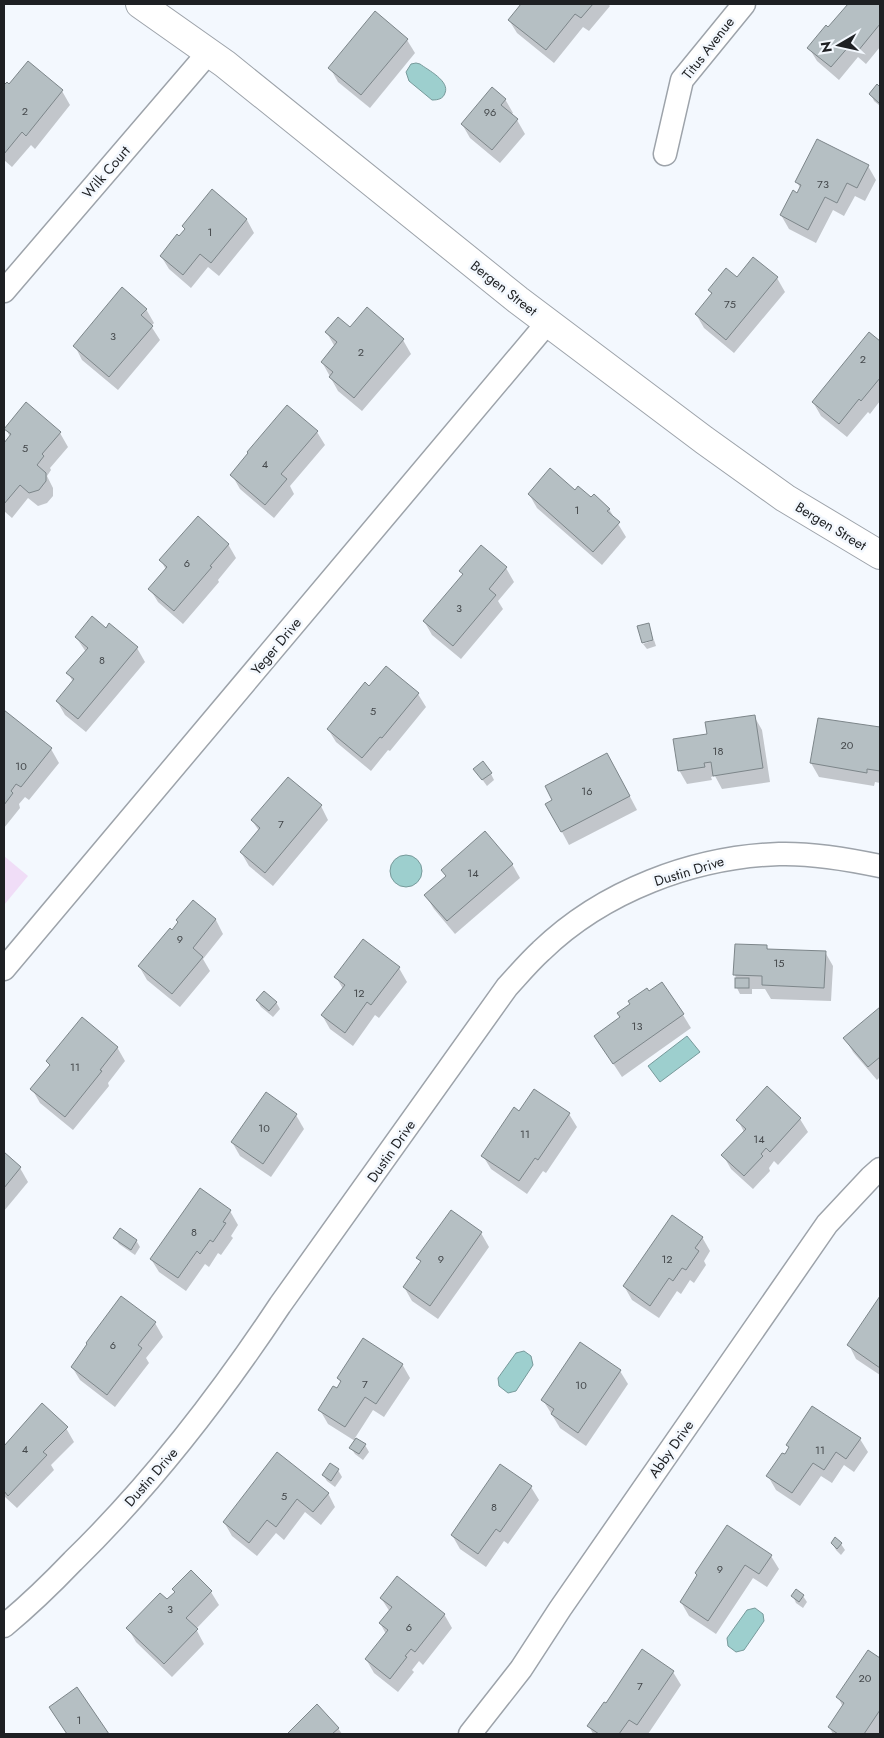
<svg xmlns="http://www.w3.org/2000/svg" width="884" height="1738" font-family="Jost,sans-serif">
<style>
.green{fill:#f0ddf7}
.water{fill:#9dcfce;stroke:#779a9b}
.shadow{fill:#0003}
.building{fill:#b5bfc3;stroke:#7d868a}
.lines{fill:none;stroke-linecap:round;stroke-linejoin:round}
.minor-casing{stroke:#9da3aa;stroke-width:25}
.tertiary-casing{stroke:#9da3aa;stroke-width:30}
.minor{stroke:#fff;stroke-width:22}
.tertiary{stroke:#fff;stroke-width:28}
.labels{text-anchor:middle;stroke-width:5;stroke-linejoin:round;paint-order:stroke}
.number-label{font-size:11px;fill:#44484b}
.street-label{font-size:14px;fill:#1e2023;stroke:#f3f8fe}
</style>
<rect width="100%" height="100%" fill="#f3f8fe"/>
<polygon class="green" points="4,856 28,876 4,905"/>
<g class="water">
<path d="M416,63L420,64C428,70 450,81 445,93C443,99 438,100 432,100L409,81L406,72L411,64Z"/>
<circle cx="406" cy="871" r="16"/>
<polygon points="687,1036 700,1052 660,1082 648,1066"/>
<polygon points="524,1351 531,1356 533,1365 516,1391 508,1393 499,1386 498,1378 516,1353"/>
<polygon points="755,1608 763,1614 764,1621 744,1650 736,1652 728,1646 727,1638 747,1610"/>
</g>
<g class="shadow">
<polygon points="522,4 608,4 610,6 589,31 583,27 554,63 517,33 509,20"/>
<polygon points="849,4 880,4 880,47 866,64 858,57 839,80 817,61 809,48 829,29"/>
<polygon points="407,40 415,53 370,108 338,82 330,68"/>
<polygon points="28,63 62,91 70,105 35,149 31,145 12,167 4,160 4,87 7,83 10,86"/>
<polygon points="877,86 880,88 880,106 874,101 871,94"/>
<polygon points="505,99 513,113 511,115 517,120 525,134 500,163 470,138 462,124"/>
<polygon points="868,166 876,180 865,201 855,196 844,216 833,210 816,243 789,229 781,215 801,189 796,181"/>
<polygon points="247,220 254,233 219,276 208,267 191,288 169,269 161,256 179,238"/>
<polygon points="753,258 777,278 785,292 734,353 704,328 696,314 712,295 709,290 737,278"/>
<polygon points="146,309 154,323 151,326 160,340 118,390 82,360 75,346"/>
<polygon points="350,329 403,340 411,354 362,411 338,391 322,362 335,347 327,333"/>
<polygon points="870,333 880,342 880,401 870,414 868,412 847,437 821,416 813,402"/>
<polygon points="6,429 60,433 68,447 50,468 51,470 47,476 53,488 53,496 47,503 38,506 28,498 12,518 4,511 4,445 10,437"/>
<polygon points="317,432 325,445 290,486 294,494 274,518 240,489 232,475"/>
<polygon points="575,491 609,509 626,537 602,565 537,508 529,494"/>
<polygon points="228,544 236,558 218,580 219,582 183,624 158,602 150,589 166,570 161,560"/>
<polygon points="506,568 514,582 498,601 503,609 461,659 432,635 424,621 463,575 461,571"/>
<polygon points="106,630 137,648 145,662 86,732 65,715 57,701 73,682 68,673 86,652 76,637"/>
<polygon points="654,640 656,646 647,649 643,644"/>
<polygon points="369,688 418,694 426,707 390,751 388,750 371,771 336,742 328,729"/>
<polygon points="4,712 51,749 59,763 29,800 25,797 19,804 20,808 4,828"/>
<polygon points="754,716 762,730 770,782 722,789 715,776 711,777 712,780 687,784 679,770 709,735"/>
<polygon points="819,719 880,729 880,783 875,782 874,786 819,777 811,763"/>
<polygon points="615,768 637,810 569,845 547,804"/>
<polygon points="491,774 494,780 487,786 479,775"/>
<polygon points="321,806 328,820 273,886 249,866 241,852 259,831 252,820"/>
<polygon points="512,864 520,878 455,934 434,909 426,896"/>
<polygon points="193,901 216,920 223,934 203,959 210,971 180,1007 147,980 139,966 179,923 177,921"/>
<polygon points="767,947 768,950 825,952 833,966 831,1001 771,999 765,989 752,989 752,994 740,994 737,988 736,978 735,975"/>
<polygon points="399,968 407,982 379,1018 375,1015 353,1046 330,1029 322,1015 343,989 336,977"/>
<polygon points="257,1001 276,1002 280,1009 273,1017 261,1007"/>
<polygon points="880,1009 880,1077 877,1080 853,1052 845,1038"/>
<polygon points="683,1015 691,1028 622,1077 595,1036 621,1018"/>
<polygon points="117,1047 125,1061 108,1083 109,1086 73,1130 40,1103 32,1089 51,1066 48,1062"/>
<polygon points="520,1113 569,1114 577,1127 546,1173 543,1171 527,1194 491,1169 483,1156"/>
<polygon points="296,1115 304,1129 271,1177 240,1156 232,1142"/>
<polygon points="800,1119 808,1132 778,1165 774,1161 769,1168 770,1171 753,1189 731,1169 723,1155 744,1132 738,1120"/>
<polygon points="4,1154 20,1168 28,1182 4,1211"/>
<polygon points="230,1211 238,1225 231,1236 233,1238 221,1255 218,1253 209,1267 205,1264 186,1291 159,1272 151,1259"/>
<polygon points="451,1211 481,1233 489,1247 438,1319 412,1301 404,1287 421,1263 418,1258"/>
<polygon points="702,1237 710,1251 704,1261 706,1265 694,1283 690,1280 681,1294 677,1291 659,1318 632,1300 624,1286"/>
<polygon points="115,1238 136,1240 140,1247 135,1255 119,1244"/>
<polygon points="880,1299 880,1375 856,1359 849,1345"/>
<polygon points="155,1323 163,1337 146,1358 149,1363 115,1407 80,1380 72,1367"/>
<polygon points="402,1364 410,1378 384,1417 373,1410 355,1438 365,1445 369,1452 363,1460 355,1454 351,1448 355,1441 328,1424 320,1410 341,1383 338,1378"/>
<polygon points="620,1371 628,1384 586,1446 560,1428 543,1400"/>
<polygon points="66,1428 74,1442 51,1465 54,1470 17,1508 4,1496 4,1448 21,1431"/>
<polygon points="860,1439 868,1452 854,1472 844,1465 832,1483 821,1476 800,1506 776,1490 768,1476 785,1456 790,1449 787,1445"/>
<polygon points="277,1454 328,1493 335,1507 321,1525 305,1512 284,1540 276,1533 257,1556 232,1536 224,1522"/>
<polygon points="330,1465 338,1470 342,1477 335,1487 327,1481 323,1475"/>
<polygon points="531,1487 539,1500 508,1544 504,1541 486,1567 460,1549 452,1535"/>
<polygon points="832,1543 841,1544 845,1550 841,1555 836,1550"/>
<polygon points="771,1556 779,1569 767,1587 753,1578 716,1634 689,1616 681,1602 698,1576"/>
<polygon points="211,1592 219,1605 196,1629 204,1644 172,1677 136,1642 128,1628 167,1601"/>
<polygon points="793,1596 803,1596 807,1602 803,1608 796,1603"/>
<polygon points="381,1598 444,1614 452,1628 423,1665 419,1661 412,1670 414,1672 398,1692 374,1673 366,1659 386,1634 380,1623 390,1612"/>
<polygon points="868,1651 880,1660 880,1734 833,1734 829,1727 843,1707 838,1697"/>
<polygon points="673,1672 681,1685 648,1734 637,1733 636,1734 593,1734 589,1726 606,1705"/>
<polygon points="317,1706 338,1728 342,1734 289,1734"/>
</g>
<g class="building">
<polygon points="521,4 593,4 581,18 575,14 546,50 508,20"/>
<polygon points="848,4 880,4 880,24 858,51 850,45 831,67 807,48 826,25 828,27"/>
<polygon points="375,11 408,39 361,95 328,68"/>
<polygon points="28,61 63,90 26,136 22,132 4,154 4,85 7,82 9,84"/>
<polygon points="877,84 880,87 880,104 869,94"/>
<polygon points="492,87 506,99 501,105 518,119 492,150 461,124"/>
<polygon points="817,139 869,165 857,188 847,183 837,203 825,197 808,230 780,215 793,190 797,193 801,185 795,182"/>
<polygon points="212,189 247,219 211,263 200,254 183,275 160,256 177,234 179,236 185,229 182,226"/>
<polygon points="753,257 778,277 726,340 695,314 712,293 708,290 726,268 737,277"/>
<polygon points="122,287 147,309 141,315 153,326 109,377 73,346"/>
<polygon points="367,307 404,339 354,398 329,377 333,372 321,362 337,342 325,332 338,317 350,327"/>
<polygon points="869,332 880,341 880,378 861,401 859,399 839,424 812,402"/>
<polygon points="26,402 61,432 42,454 44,456 37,465 46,473 46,481 39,490 29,493 20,485 4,504 4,443 11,434 4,429"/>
<polygon points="287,405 318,431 281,474 287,479 265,505 230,475 248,453 247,452"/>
<polygon points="550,468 575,490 578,486 591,497 594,494 610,509 607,511 620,522 593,552 528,494"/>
<polygon points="198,516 229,544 210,566 212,567 174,611 148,589 167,567 159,560"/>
<polygon points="481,545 507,567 489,589 496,595 453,646 423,621 463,574 459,571"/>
<polygon points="92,616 106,628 109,623 138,647 78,719 56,701 74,679 66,673 88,648 75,637"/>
<polygon points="649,623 653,640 642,643 637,626"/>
<polygon points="386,666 419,693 382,738 380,737 362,758 327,729 365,682 369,686"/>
<polygon points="4,710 52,748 21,787 16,784 11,791 13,793 4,805"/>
<polygon points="755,715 763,768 713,776 711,762 704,763 705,767 678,771 673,739 707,734 705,722"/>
<polygon points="818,718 880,727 880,771 867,769 867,773 810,763"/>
<polygon points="607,753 630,796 561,832 545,804 552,800 545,786"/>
<polygon points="483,761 492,773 482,780 473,769"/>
<polygon points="288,777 322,805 265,873 240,852 260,828 251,820"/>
<polygon points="485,831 513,864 447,921 424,895 446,876 441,870"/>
<polygon points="193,900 216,919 193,948 203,957 172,994 138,966 170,928 172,930 178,922 176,920"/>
<polygon points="363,939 400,967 371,1005 367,1002 345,1033 321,1015 345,985 334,977"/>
<polygon points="735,944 767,945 767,949 826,951 824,988 762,985 762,976 733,975"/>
<rect x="735" y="978" width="14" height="10"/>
<polygon points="662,982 684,1014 613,1064 594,1036 620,1017 617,1013 630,1004 628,1001 647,988 649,991"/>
<polygon points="264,991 277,1002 269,1011 256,1000"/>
<polygon points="880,1007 880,1057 868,1067 843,1038"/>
<polygon points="82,1017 118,1047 100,1070 102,1071 65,1117 30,1089 50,1065 46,1061"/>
<polygon points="767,1086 801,1118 770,1152 766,1148 761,1154 763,1156 744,1176 721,1155 746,1129 736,1120"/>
<polygon points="534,1089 570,1113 538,1160 535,1158 519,1181 481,1156 514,1107 519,1111"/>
<polygon points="266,1092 297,1114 263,1164 231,1142"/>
<polygon points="4,1152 21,1167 4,1188"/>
<polygon points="200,1188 231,1210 223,1222 226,1223 213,1242 210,1240 200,1254 197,1251 178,1278 150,1259"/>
<polygon points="451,1210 482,1232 430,1306 403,1287 421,1261 416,1258"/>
<polygon points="672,1215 703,1237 695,1248 699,1251 686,1270 682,1268 673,1281 669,1278 650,1306 623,1286"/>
<polygon points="120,1228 137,1240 131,1250 113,1238"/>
<polygon points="121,1296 156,1322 138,1345 142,1348 107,1395 71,1367 87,1344 86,1343"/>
<polygon points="880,1296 880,1368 847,1345"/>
<polygon points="363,1338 403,1364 376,1404 365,1397 345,1427 318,1410 333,1386 337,1388 341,1381 337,1378"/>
<polygon points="580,1342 621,1370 578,1433 551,1414 554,1409 541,1400"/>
<polygon points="42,1403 68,1427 43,1452 47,1455 8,1496 4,1491 4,1446"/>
<polygon points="812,1406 861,1438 846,1459 836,1452 824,1470 813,1463 792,1493 766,1476 782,1453 785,1454 789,1447 786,1445"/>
<polygon points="356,1438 366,1444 359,1454 349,1448"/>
<polygon points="277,1452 329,1493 313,1512 297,1499 276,1527 267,1520 249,1543 223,1522"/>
<polygon points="330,1463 339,1469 331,1481 322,1475"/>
<polygon points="500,1464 532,1486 500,1532 496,1529 478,1554 451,1535"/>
<polygon points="727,1525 772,1555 759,1574 745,1565 708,1621 680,1602 697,1575 695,1573"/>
<polygon points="835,1537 842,1543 837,1549 831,1543"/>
<polygon points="191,1570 212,1591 186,1618 198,1629 164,1664 126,1628 160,1593 167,1599 175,1592 172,1589"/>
<polygon points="397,1576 445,1614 415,1652 411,1649 405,1656 407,1657 390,1679 365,1659 388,1630 379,1623 392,1607 380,1598"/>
<polygon points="796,1589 804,1595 799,1602 791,1596"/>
<polygon points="642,1649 674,1671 637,1725 629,1720 619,1734 599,1734 587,1726 604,1702 606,1703"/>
<polygon points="868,1650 880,1658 880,1710 864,1734 838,1734 828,1727 844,1703 836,1697"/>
<polygon points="77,1687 109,1734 67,1734 49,1707"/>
<polygon points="317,1704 339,1728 332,1734 287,1734"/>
</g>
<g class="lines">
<defs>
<g id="minor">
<polyline points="665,154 682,80 744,4"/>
<polyline points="4,291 209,52"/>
<polyline points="4,969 548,322"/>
<path d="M4,1626C28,1606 51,1584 73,1561C152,1484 219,1397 280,1305L507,987C518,975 529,962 541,951C603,891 693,857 779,854C813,853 847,859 880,866"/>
<polyline points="470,1734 521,1669 560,1609 827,1224 871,1177 880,1169"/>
</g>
<polyline id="tertiary" points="140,4 225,64 518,300 704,440 785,498 880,555"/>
</defs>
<use href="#minor" class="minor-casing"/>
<use href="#tertiary" class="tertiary-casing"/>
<use href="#minor" class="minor"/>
<use href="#tertiary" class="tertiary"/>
</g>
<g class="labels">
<g class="number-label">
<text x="25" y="115">2</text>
<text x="490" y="116">96</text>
<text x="823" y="188">73</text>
<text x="210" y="236">1</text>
<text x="730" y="308">75</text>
<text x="113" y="340">3</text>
<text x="361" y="356">2</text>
<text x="863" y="363">2</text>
<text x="25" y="452">5</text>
<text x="265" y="468">4</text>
<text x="577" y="514">1</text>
<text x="187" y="567">6</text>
<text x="459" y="612">3</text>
<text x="102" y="664">8</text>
<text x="373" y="715">5</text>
<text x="847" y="749">20</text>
<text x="718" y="755">18</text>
<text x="21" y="770">10</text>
<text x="587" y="795">16</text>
<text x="281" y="828">7</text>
<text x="473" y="877">14</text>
<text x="180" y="943">9</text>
<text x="779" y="967">15</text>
<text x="359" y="997">12</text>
<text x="637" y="1030">13</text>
<text x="75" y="1071">11</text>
<text x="264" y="1132">10</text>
<text x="525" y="1138">11</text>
<text x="759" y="1143">14</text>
<text x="194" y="1236">8</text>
<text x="441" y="1263">9</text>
<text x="667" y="1263">12</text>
<text x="113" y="1349">6</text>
<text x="365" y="1388">7</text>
<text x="581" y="1389">10</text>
<text x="25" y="1453">4</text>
<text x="820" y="1454">11</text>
<text x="284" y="1500">5</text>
<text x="494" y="1511">8</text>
<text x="720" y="1573">9</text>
<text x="170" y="1613">3</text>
<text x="409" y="1631">6</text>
<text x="865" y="1682">20</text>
<text x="640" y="1690">7</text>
<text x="79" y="1724">1</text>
</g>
<g class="street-label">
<text transform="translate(708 48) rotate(-52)" y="5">Titus Avenue</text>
<text transform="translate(106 172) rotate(-49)" y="5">Wilk Court</text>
<text transform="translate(504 288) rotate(38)" y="5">Bergen Street</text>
<text transform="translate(831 526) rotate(31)" y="5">Bergen Street</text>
<text transform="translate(276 646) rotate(-50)" y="5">Yeger Drive</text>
<text transform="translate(689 871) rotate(-17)" y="5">Dustin Drive</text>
<text transform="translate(391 1151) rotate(-55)" y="5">Dustin Drive</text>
<text transform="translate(671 1449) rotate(-55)" y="5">Abby Drive</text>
<text transform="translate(151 1477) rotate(-49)" y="5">Dustin Drive</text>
</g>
</g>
<rect width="884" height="1738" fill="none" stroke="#1e2023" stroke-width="10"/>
<g transform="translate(839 45) rotate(261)" stroke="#f3f8fe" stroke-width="4" paint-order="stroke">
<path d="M0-4L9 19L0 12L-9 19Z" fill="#1e2023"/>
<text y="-8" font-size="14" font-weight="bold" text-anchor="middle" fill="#1e2023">N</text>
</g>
</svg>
